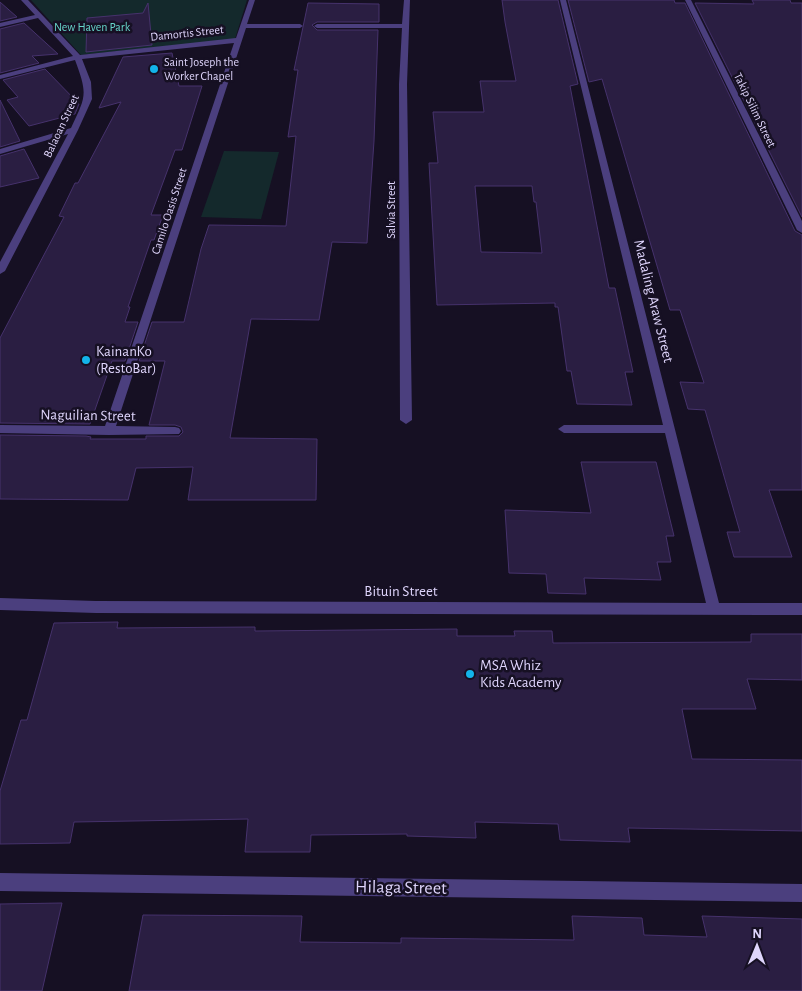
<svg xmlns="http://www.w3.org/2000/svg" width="802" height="991" font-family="'Alegreya Sans',sans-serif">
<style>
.green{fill:#14292c}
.building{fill:#2a1e42;stroke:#46326c;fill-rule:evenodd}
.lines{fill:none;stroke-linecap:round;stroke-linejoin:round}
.minor{fill:#4b3f7e;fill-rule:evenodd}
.poi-dot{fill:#13b4ea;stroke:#161023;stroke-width:2}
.labels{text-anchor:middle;stroke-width:5;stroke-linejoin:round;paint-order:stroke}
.far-park-label{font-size:12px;fill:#67d6cb;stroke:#161023}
.far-street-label{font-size:12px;fill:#dfd5fc;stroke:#161023}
.far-poi-label{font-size:12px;fill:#dfd5fc;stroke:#161023;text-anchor:start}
.street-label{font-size:15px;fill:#dfd5fc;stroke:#161023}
.poi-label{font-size:15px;fill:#dfd5fc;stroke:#161023;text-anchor:start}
.near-street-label{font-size:18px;fill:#dfd5fc;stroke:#161023}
</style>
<rect width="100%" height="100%" fill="#161023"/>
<g class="green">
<polygon points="31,0 247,0 235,39 81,55"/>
<polygon points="224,151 279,152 261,219 201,217"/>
</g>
<g class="building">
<path d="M502,0H558L578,84L570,86L609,288H615L633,372H625L632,405L577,404L571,371H567L558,307H555V303L437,305L429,163H438L433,112H484L480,81H516L505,22ZM475,186H532L534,202H536L542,253L481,252Z"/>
<polygon points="568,0 674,0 675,3 685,3 795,231 802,235 802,490 769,490 792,557 734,557 727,532 740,532 705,410 688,409 680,382 704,383 680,310 670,310 602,79 589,82"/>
<polygon points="752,0 790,0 791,3 802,3 802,217 695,3 754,4"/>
<polygon points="0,2 17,17 0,21"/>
<polygon points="148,3 152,45 86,52 87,18 143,13"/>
<polygon points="308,3 379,4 379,22 317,22 312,25 317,30 378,30 374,141 367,243 332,242 319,320 251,319 230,438 317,439 316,500 188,500 193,467 136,468 128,500 0,499 0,435 86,436 91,437 90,439 146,439 146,436 179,436 183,432 181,427 175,425 149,425 165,361 139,361 152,322 184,322 201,249 209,225 286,226 296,136 288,137 298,70 294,70"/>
<polygon points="24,23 58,54 32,56 39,63 0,73 0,29"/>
<polygon points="172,53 179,86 202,86 182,150 175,150 151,215 163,215 154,240 151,240 128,307 130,307 125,322 138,322 125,361 112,361 90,424 0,423 0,338 64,217 59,216 75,183 78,183 121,102 99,108 123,57"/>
<polygon points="45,69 79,104 75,114 29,126 7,100 18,97 3,80"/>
<polygon points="0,100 20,141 0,147"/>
<polygon points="24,149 39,178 0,187 0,156"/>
<polygon points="581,462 656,462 674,536 666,536 671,562 657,562 661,580 584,578 586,594 548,593 546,574 509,573 505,510 591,513"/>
<polygon points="118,622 117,628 255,627 255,631 457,629 457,636 515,636 514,631 552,631 553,643 751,642 751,634 802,634 802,680 747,679 756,709 682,709 692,759 802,760 802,831 628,828 630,842 560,840 558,824 475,822 476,838 407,836 407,834 311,835 310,852 245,852 248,819 74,822 70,843 0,844 0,791 21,720 27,720 54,623"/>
<polygon points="62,903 42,991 0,991 0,904"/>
<polygon points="143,915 302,916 300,942 401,943 401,938 574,940 572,916 642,918 644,935 707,937 702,916 802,919 802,991 129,991"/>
</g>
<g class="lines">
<g class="minor">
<path d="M21,0H28L80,55L236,38L249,0H255L247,24H300L303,26L300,28H246L116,426L175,427L179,428L181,431L179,434L109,435L0,433V425L105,426L234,43L82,59L91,82L92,99L78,130L5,271L0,274V262L68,134L0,154V149L71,128C86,96 88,95 75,60L0,79V75L73,56L38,18L0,27V23L35,15Z"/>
<polygon points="404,0 410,0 407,84 412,420 406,424 400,420 399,84 402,28 317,28 314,26 317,24 402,24"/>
<polygon points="560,0 566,0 719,603 802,603 802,615 96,613 0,610 0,598 96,601 706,603 665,433 564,433 558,429 564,425 663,425"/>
<polygon points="685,0 691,0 802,221 802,233 797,230"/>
<polygon points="0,873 802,884 802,902 0,891"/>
</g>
</g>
<g class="poi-dot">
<circle cx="154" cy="69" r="5"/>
<circle cx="86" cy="360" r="5"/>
<circle cx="470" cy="674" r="5"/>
</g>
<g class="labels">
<g class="far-park-label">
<text x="92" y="31">New Haven Park</text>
</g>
<g class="far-street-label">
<text transform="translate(187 33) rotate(-6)" y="4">Damortis Street</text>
<text transform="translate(755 110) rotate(64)" y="4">Takip Silim Street</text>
<text transform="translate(61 126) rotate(-65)" y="4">Balaoan Street</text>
<text transform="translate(391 210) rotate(-90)" y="4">Salvia Street</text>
<text transform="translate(169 211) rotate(-72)" y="4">Camilo Oasis Street</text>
</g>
<g class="far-poi-label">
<text x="164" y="66">Saint Joseph the<tspan x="164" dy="14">Worker Chapel</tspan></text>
</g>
<g class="street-label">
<text transform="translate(654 301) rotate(76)" y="5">Madaling Araw Street</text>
<text transform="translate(88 415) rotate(1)" y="5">Naguilian Street</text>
<text x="401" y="596">Bituin Street</text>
</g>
<g class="poi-label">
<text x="96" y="356">KainanKo<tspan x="96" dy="17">(RestoBar)</tspan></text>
<text x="480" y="670">MSA Whiz<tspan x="480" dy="17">Kids Academy</tspan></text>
</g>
<g class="near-street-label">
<text transform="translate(401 887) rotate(1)" y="6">Hilaga Street</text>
</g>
</g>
<g transform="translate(757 946) rotate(1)" stroke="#161023" stroke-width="4" paint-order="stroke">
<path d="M0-4L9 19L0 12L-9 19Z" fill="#dfd5fc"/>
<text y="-8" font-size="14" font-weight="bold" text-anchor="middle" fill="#dfd5fc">N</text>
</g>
</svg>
